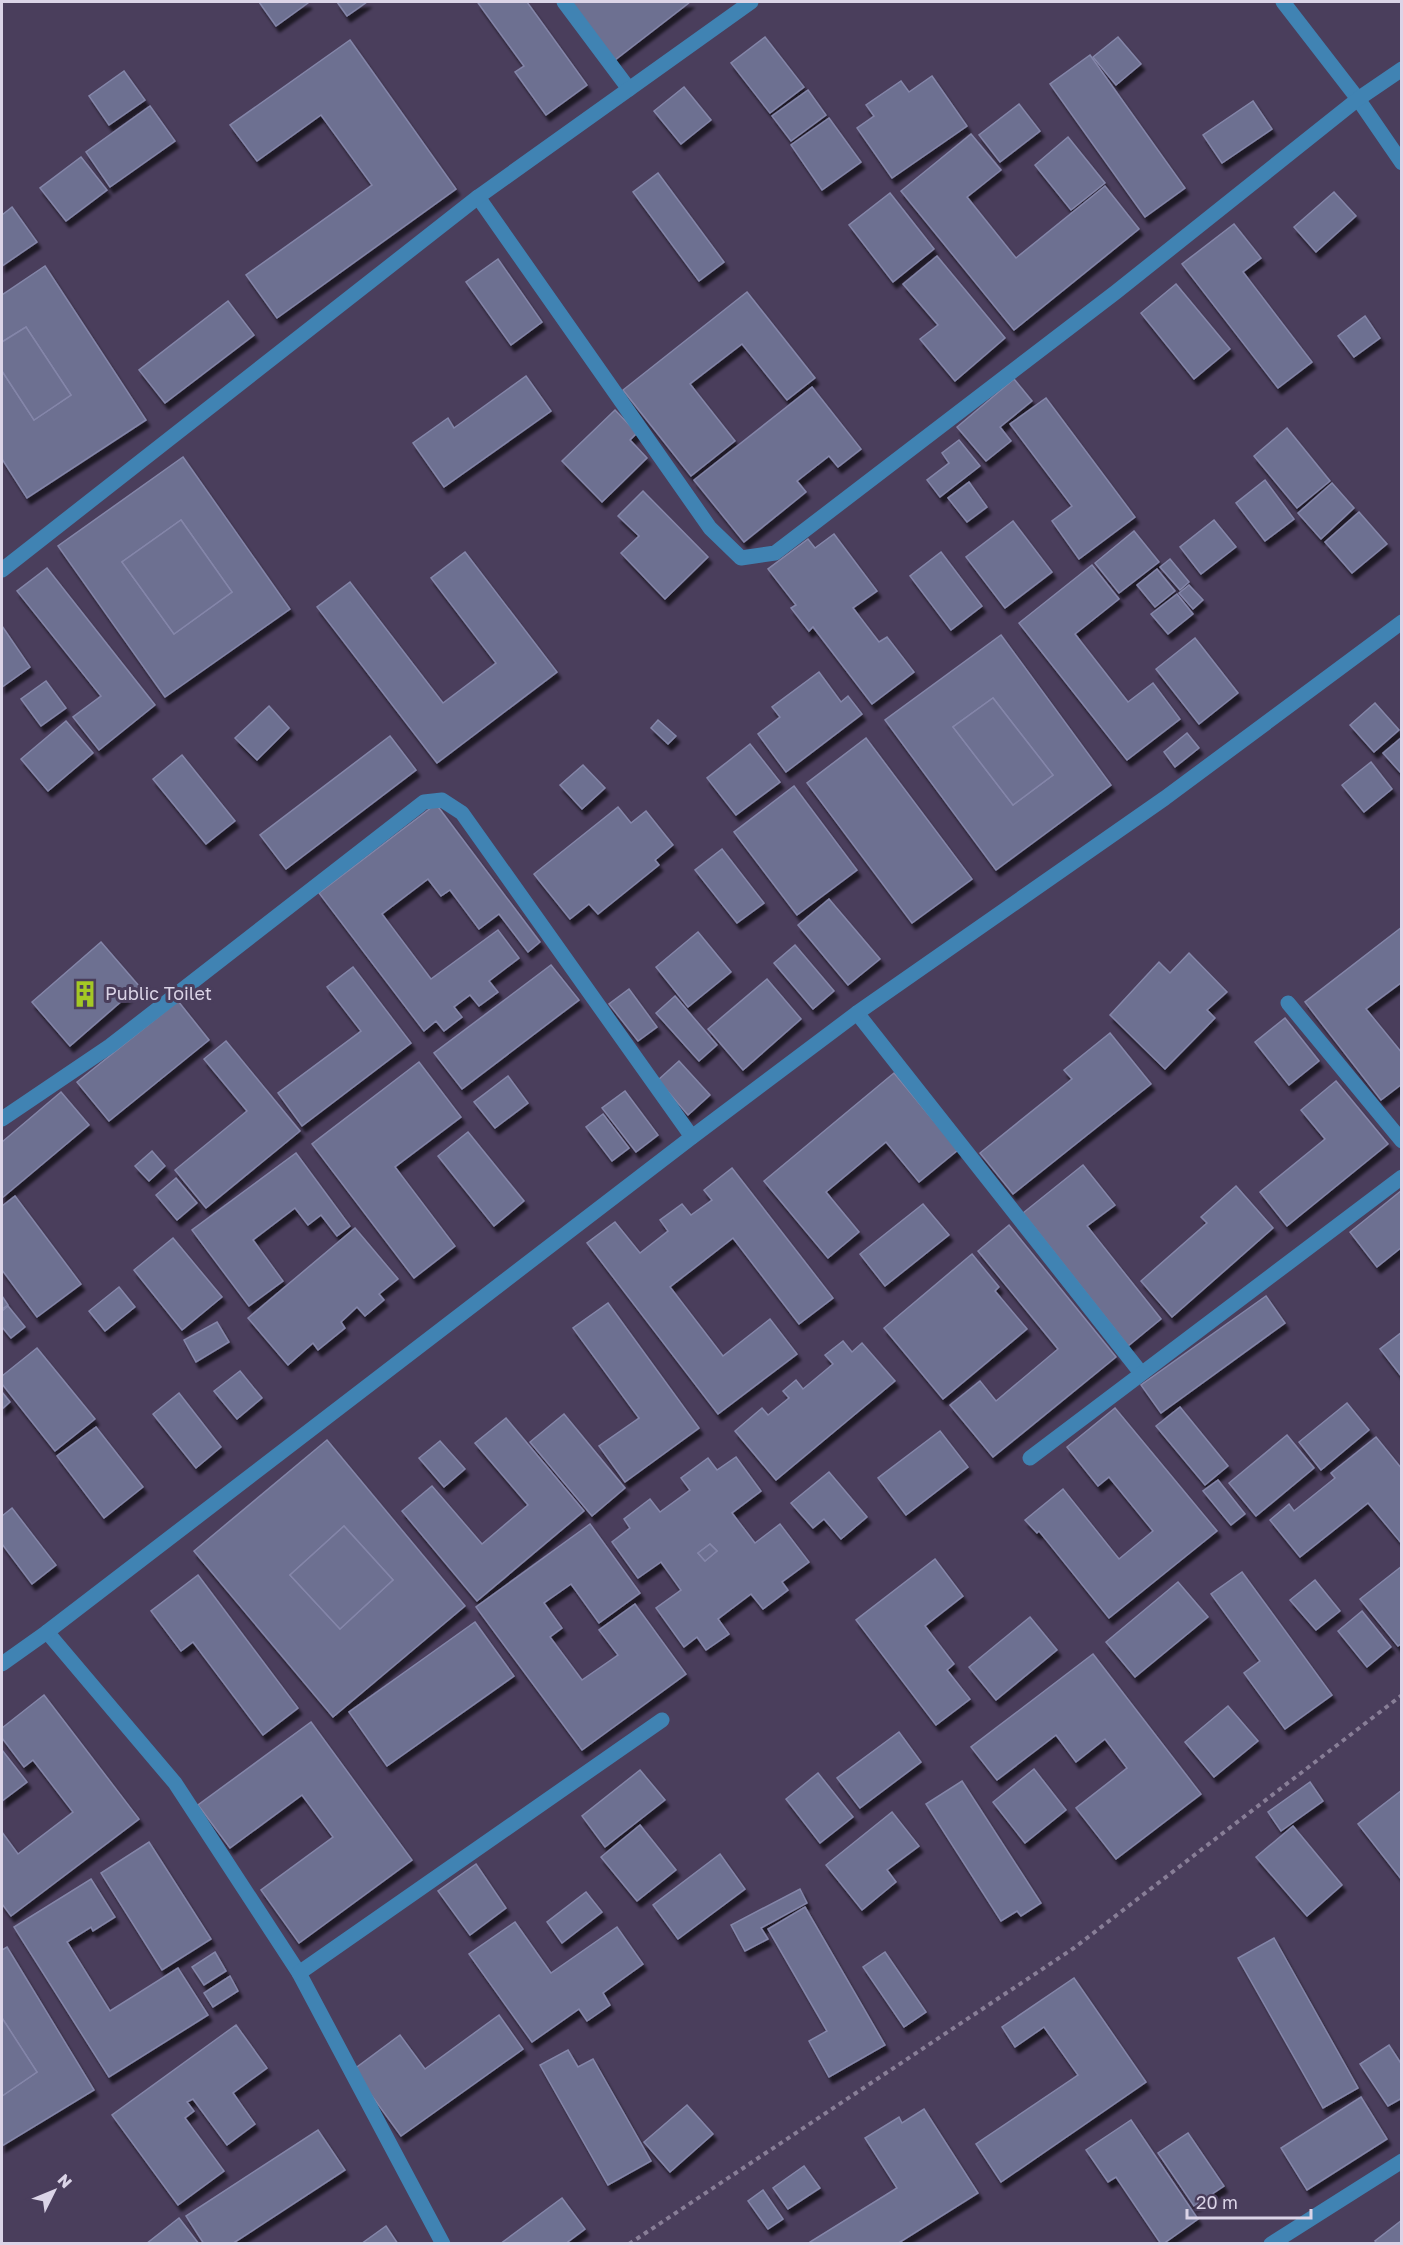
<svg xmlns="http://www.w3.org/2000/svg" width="1403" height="2245" font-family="'Golos Text',sans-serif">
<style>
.building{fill:#6d6f91;stroke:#8486a9;stroke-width:1.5;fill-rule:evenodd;filter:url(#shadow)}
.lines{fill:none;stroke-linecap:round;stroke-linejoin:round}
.path{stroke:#887e97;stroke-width:4;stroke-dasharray:4.5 4.5;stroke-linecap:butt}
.minor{stroke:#4083b3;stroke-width:15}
.labels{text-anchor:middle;stroke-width:6;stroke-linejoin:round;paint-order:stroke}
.poi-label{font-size:18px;fill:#dbd4e7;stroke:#4a3e5c;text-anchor:start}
</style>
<defs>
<filter id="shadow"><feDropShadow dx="3.5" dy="6" stdDeviation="1.5" flood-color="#0009"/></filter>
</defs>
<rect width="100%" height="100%" fill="#4a3e5c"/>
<g class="building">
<polygon points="259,2 307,2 308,3 276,26"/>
<polygon points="337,2 367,2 347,16"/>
<polygon points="481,2 527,2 587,85 546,115 515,72 524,66 478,3"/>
<polygon points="568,2 690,2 615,60"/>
<polygon points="765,37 804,87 770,113 731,63"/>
<polygon points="1118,37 1141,64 1116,85 1093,57"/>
<polygon points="350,40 456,189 277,318 246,275 372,185 321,115 257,161 230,125"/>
<polygon points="1090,55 1185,188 1145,217 1050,84"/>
<polygon points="124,71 145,100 109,125 89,96"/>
<polygon points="932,76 967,126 892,178 857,128 874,116 866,105 901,81 909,92"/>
<polygon points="684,87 711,120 681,144 654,111"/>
<polygon points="808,90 826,115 791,141 772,116"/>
<polygon points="1253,101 1272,129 1222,163 1203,135"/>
<polygon points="1019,104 1040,131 1000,162 979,135"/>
<polygon points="150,106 175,141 110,187 86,152"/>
<polygon points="829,118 861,162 822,190 791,145"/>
<polygon points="971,134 1001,170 967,197 1016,258 1105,186 1139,229 1014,330 901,191"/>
<polygon points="1068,137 1105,183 1071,210 1035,165"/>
<polygon points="81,157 107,190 66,221 40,188"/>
<polygon points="658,173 724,262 699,281 633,192"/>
<polygon points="1334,192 1356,216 1316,252 1294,227"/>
<polygon points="890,193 934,249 893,282 849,225"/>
<polygon points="12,207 37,242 2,266 2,215"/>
<polygon points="1234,224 1261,258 1243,272 1312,362 1278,388 1182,264"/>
<polygon points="937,256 1005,338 955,381 920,339 938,325 903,284"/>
<polygon points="498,259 542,322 511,345 466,282"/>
<polygon points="45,266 146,420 27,498 2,459 2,371 34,420 71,395 26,327 2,342 2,295"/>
<polygon points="1176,284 1230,349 1194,379 1141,313"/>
<polygon points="747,292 815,378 787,400 742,344 690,384 735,441 691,476 623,390"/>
<polygon points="228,301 254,335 165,403 139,370"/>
<polygon points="1365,316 1380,338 1354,357 1338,336"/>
<polygon points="26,327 71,395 34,420 2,371 2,342"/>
<polygon points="526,376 551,411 444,487 413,443 448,418 454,428"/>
<polygon points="1014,379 1032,401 1000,427 1011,441 986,461 957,427"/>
<polygon points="812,387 861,449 838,467 829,456 797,481 806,492 744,542 694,480"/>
<polygon points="1046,398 1135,517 1079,559 1052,521 1072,506 1010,424"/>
<polygon points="615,410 637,433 630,440 647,458 602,502 562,461"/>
<polygon points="1287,428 1330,481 1297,508 1254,456"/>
<polygon points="959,440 980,466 940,497 927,480 949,463 942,453"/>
<path d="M183,457L290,609L165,697L58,546ZM181,520L232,592L174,634L122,562Z"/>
<polygon points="1265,480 1294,519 1265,541 1236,503"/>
<polygon points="969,482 987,507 967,522 948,498"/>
<polygon points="1332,483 1354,508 1321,539 1298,513"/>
<polygon points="643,491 708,557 665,599 621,553 639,536 618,516"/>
<polygon points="1359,512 1387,544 1352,573 1325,542"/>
<polygon points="181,520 232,592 174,634 122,562"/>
<polygon points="1214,520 1236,547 1201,574 1180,547"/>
<polygon points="1013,521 1052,572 1005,608 966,557"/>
<polygon points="1134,531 1159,562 1119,593 1095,563"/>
<polygon points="834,534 877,591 853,608 879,642 887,637 914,672 872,704 813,627 809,631 791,608 796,605 768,569 808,539 815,548"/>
<polygon points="465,552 557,672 437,763 317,607 350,582 443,703 496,663 431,578"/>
<polygon points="941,552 982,606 951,630 910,576"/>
<polygon points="1170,559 1189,582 1180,590 1160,567"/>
<polygon points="1092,565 1119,599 1075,634 1128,702 1153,683 1180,719 1127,760 1019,623"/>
<polygon points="47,568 155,705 99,750 73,717 101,696 17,591"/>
<polygon points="1157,569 1175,591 1155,607 1137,585"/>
<polygon points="1189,585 1203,600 1193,609 1179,593"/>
<polygon points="1177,594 1193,614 1168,634 1151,614"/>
<polygon points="2,626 30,667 2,687"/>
<path d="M1001,635L1111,785L996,870L885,720ZM993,698L1053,775L1013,805L953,727Z"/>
<polygon points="1195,638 1238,693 1199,724 1156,669"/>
<polygon points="819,672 841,702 848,696 862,714 786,772 758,734 780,717 772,707"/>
<polygon points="46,681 66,708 41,726 21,699"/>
<polygon points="993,698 1053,775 1013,805 953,727"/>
<polygon points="1375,703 1399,730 1374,752 1350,725"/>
<polygon points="269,706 289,728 257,760 235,738"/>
<polygon points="658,720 676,736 668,744 651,728"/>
<polygon points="66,721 93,753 48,791 21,759"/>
<polygon points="1187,733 1199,748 1175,767 1164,752"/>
<polygon points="390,736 416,770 286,869 260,835"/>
<polygon points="1402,737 1402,770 1400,772 1383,753"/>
<polygon points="866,738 972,879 912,923 807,783"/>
<polygon points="750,744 780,782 736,815 707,778"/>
<polygon points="182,755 235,821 206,844 153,779"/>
<polygon points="1371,762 1392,789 1364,812 1342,785"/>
<polygon points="583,765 605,788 582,809 560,785"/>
<polygon points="794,786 857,870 797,915 734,832"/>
<polygon points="436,804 540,942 528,952 499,914 479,929 450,890 441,896 428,879 382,914 431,979 498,930 519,958 489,981 498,992 479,1006 470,995 454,1007 462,1017 444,1031 436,1021 424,1031 319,893"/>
<polygon points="618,807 631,823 646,811 673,845 655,860 659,865 598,914 589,904 570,919 534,874"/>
<polygon points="722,849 764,903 737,923 695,870"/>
<polygon points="829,899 880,959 848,985 798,925"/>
<polygon points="1402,927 1402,982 1366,1009 1402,1053 1402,1084 1381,1100 1305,1002"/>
<polygon points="698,932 731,972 688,1007 656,967"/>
<polygon points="101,942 139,986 70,1046 32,1002"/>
<polygon points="795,945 834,991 813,1009 774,963"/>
<polygon points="1189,953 1227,992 1207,1010 1215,1018 1165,1069 1110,1015 1159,962 1170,973"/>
<polygon points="551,965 579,1000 462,1089 434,1053"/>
<polygon points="353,967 411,1043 302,1126 278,1093 361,1031 327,987"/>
<polygon points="767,979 801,1019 743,1070 708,1029"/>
<polygon points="629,989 657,1027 638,1041 609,1004"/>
<polygon points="675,996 717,1045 699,1061 656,1013"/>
<polygon points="178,1001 209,1040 109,1121 77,1082"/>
<polygon points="1285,1018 1319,1061 1289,1085 1255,1042"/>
<polygon points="1110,1033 1151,1084 1013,1194 980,1153 1072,1079 1064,1070"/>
<polygon points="226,1041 300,1131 206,1208 175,1170 247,1111 204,1059"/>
<polygon points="679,1061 710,1095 688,1115 658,1080"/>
<polygon points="419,1062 461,1117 395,1167 455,1246 414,1278 312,1144"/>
<polygon points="894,1073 958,1150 919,1182 886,1142 826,1192 859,1232 828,1258 764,1181"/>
<polygon points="508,1076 528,1103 495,1128 474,1102"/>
<polygon points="1336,1081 1388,1144 1287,1226 1260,1192 1325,1139 1301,1110"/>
<polygon points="625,1091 658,1135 636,1152 602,1108"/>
<polygon points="61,1092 89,1125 2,1198 2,1142"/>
<polygon points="603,1114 629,1148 612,1161 586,1127"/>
<polygon points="468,1132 524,1201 494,1226 438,1156"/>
<polygon points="152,1151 165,1166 149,1181 135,1166"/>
<polygon points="296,1153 350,1226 337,1236 321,1215 308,1225 295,1208 253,1240 283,1281 249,1306 192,1230"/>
<polygon points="1083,1165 1115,1205 1087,1226 1161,1319 1128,1346 1023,1213"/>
<polygon points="732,1168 833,1298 799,1324 733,1238 670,1287 723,1356 770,1319 797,1354 718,1414 587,1243 615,1222 640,1253 668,1231 660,1220 682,1204 691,1215 712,1200 704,1190"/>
<polygon points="176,1178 197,1203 177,1220 156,1195"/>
<polygon points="1236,1186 1273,1228 1172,1317 1141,1281 1207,1223 1201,1217"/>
<polygon points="1402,1190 1402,1247 1377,1267 1350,1232"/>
<polygon points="15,1196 81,1284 37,1317 2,1270 2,1206"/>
<polygon points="923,1204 949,1235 885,1286 860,1254"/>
<polygon points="1009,1225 1116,1357 993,1457 950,1405 980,1381 996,1401 1058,1349 978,1251"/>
<polygon points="355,1228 398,1279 379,1294 384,1300 365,1316 357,1307 341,1322 345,1328 318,1350 313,1343 288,1365 248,1318"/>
<polygon points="173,1238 222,1297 182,1330 134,1270"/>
<polygon points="972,1254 999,1287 995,1291 1027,1329 943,1399 884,1328"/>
<polygon points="119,1287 135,1307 105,1331 89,1311"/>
<polygon points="2,1296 8,1305 2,1309"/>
<polygon points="1266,1296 1285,1323 1161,1413 1141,1385"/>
<polygon points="608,1303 699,1428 625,1482 599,1446 639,1418 573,1328"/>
<polygon points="8,1306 25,1327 11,1338 2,1327 2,1311"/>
<polygon points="217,1322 229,1342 196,1362 184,1340"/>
<polygon points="1402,1332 1402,1377 1380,1349"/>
<polygon points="843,1341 852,1352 862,1343 895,1381 776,1480 735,1431 762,1408 768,1415 789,1398 783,1391 796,1380 803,1389 833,1364 825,1355"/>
<polygon points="37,1348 95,1419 55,1451 2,1384 2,1376"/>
<polygon points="240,1371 262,1398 237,1419 214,1391"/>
<polygon points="2,1392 10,1402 2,1409"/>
<polygon points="179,1393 221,1447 196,1468 153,1414"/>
<polygon points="1347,1403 1369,1430 1321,1470 1299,1442"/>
<polygon points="1180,1407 1228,1466 1205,1485 1156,1426"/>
<polygon points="1115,1408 1217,1531 1109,1618 1039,1531 1037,1533 1025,1520 1063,1489 1119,1559 1153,1531 1109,1477 1098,1486 1067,1447"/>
<polygon points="564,1414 625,1488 592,1516 530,1442"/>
<polygon points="506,1418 584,1511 477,1601 402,1511 432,1486 482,1544 528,1505 475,1443"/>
<polygon points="96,1427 143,1487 104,1518 57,1456"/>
<polygon points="940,1431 968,1467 906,1515 878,1478"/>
<polygon points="1287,1435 1314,1468 1256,1516 1229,1483"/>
<polygon points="1376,1437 1402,1469 1402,1544 1368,1503 1300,1557 1270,1520 1289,1504 1294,1511 1335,1478 1331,1473"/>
<path d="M327,1440L465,1606L333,1717L194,1551ZM344,1526L393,1580L340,1629L290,1575Z"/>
<polygon points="440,1441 465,1469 444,1487 419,1458"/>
<path d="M736,1457L761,1491L732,1513L755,1543L780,1524L809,1562L782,1582L788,1590L763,1609L751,1594L718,1619L729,1634L706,1650L697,1637L684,1647L656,1608L681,1590L661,1562L638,1578L612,1542L630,1528L624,1519L650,1499L660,1512L690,1490L681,1478L708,1458L717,1470ZM710,1544L717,1551L705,1561L698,1553Z"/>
<polygon points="829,1472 867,1517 841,1539 824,1519 813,1528 791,1503"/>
<polygon points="1218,1480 1245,1514 1231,1525 1203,1491"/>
<polygon points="12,1508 56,1565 32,1584 2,1544 2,1516"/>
<polygon points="590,1524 640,1593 599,1623 571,1584 544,1603 562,1628 550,1637 582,1680 618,1655 599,1630 635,1604 686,1674 582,1750 476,1607"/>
<polygon points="344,1526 393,1580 340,1629 290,1575"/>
<polygon points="710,1544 717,1551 705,1561 698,1553"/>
<polygon points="935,1559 963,1596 925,1626 954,1664 947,1670 970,1699 936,1725 856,1620"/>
<polygon points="1402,1566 1402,1643 1398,1646 1360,1599"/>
<polygon points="1242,1572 1332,1695 1285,1729 1244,1673 1260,1661 1211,1594"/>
<polygon points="198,1575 298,1708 263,1735 193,1642 181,1651 151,1611"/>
<polygon points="1315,1580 1340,1611 1316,1630 1290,1600"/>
<polygon points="1178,1582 1208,1617 1135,1677 1106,1642"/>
<polygon points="1362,1611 1391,1647 1367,1667 1338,1631"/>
<polygon points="1030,1617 1057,1650 996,1700 969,1667"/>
<polygon points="475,1622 514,1676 387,1766 349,1712"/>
<polygon points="1093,1654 1201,1794 1116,1859 1076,1808 1127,1768 1105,1739 1076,1762 1056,1735 997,1780 971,1747"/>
<polygon points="44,1695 139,1819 11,1916 2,1904 2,1832 18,1854 73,1812 33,1760 24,1767 2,1738 2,1728"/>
<polygon points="1228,1706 1258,1741 1214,1777 1185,1742"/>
<polygon points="311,1722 412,1860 299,1943 261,1890 333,1837 302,1795 230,1848 198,1805"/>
<polygon points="899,1732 921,1762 860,1808 837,1778"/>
<polygon points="2,1750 27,1782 2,1801"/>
<polygon points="1034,1769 1066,1810 1025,1843 993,1802"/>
<polygon points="640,1770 665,1800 605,1847 582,1816"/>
<polygon points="818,1773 853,1817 820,1843 786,1799"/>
<polygon points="962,1781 1041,1903 1021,1916 1017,1911 1001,1921 926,1804"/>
<polygon points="1310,1782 1323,1801 1281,1831 1268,1812"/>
<polygon points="1402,1790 1402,1880 1358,1824"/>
<polygon points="892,1812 919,1846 887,1870 896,1882 862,1910 826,1865"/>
<polygon points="640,1825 676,1870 637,1901 601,1857"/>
<polygon points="1293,1826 1342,1885 1307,1916 1256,1857"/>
<polygon points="149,1842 211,1939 162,1970 101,1873"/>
<polygon points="720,1854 745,1889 678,1939 653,1905"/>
<polygon points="476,1864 506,1908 470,1935 438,1891"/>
<polygon points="91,1879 115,1917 93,1931 91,1927 67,1942 110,2011 178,1968 208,2015 109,2077 14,1927"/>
<polygon points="800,1889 807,1903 761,1928 768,1939 745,1951 731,1925"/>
<polygon points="586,1892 602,1912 562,1943 547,1922"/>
<polygon points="805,1907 885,2045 829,2077 809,2041 827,2031 768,1929"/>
<polygon points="515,1922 551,1973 617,1927 643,1964 603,1993 610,2005 587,2021 579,2009 532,2042 469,1954"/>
<polygon points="1274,1938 1358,2088 1323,2108 1238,1958"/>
<polygon points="7,1947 94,2090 2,2146 2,2096 37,2072 2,2018 2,1950"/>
<polygon points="215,1952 226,1971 204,1985 192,1967"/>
<polygon points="885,1952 926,2012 904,2027 863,1967"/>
<polygon points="230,1976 238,1991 213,2007 204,1993"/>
<polygon points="1074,1978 1146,2082 1001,2182 976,2144 1078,2075 1044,2027 1015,2047 1002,2027"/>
<polygon points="499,2015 523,2049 401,2136 353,2070 400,2035 425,2069"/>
<polygon points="2,2018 37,2072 2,2096"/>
<polygon points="236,2025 267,2068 233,2093 255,2124 227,2145 193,2099 187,2102 194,2111 185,2118 224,2171 178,2205 112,2115"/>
<polygon points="1389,2045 1402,2065 1402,2098 1388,2106 1360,2064"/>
<polygon points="568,2050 578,2067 593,2059 651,2161 608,2185 540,2065"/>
<polygon points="1361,2097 1387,2139 1307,2190 1281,2148"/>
<polygon points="687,2105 713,2134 670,2172 644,2142"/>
<polygon points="924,2109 978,2193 897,2244 811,2244 810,2242 897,2188 865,2138 899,2117 902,2123"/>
<polygon points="1131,2120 1198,2219 1163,2244 1161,2244 1116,2177 1108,2182 1086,2150"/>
<polygon points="318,2130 345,2170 232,2244 204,2244 186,2216"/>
<polygon points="1188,2133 1224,2186 1194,2206 1158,2153"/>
<polygon points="804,2166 820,2188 788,2209 773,2188"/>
<polygon points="763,2190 783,2219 768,2229 748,2201"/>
<polygon points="562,2198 585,2229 565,2244 500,2244"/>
<polygon points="179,2218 199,2244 146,2244"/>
<polygon points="1402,2220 1402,2244 1377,2244 1375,2241"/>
<polygon points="386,2226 398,2244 361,2244"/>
</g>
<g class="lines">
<polyline class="path" points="629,2244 1074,1948 1402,1695"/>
<g class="minor">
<polyline points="564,2 629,89"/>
<polyline points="1283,2 1358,99 1402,163"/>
<polyline points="478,197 710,528 741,558 775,553 1116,292 1358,99 1402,69"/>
<polyline points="2,570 478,197 751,2"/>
<polyline points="1288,1003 1402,1141"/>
<polyline points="857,1013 1141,1373"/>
<polyline points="2,1119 110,1046 424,802 442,800 462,813 692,1137"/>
<polyline points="1030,1458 1402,1177"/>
<polyline points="47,1632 175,1783 299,1973 443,2244"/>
<polyline points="2,1664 47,1632 692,1137 857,1013 1165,798 1402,622"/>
<polyline points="299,1973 662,1720"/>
<polyline points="1271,2244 1402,2161"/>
</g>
</g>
<defs>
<symbol id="building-bare" viewBox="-9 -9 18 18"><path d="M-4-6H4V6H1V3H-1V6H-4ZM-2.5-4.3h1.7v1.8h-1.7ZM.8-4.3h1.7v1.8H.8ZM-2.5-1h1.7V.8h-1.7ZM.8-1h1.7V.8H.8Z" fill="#a4c825" stroke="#4a3e5c" stroke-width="2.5" paint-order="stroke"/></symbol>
</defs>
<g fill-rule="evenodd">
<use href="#building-bare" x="66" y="975" width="38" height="38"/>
</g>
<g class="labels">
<g class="poi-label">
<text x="105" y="1000">Public Toilet</text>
</g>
</g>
<rect width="1403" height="2245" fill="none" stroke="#dbd4e7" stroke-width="6"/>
<g transform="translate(54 2191) rotate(47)" stroke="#4a3e5c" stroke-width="4.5" paint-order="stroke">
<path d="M0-4.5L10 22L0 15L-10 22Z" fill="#dbd4e7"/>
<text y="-9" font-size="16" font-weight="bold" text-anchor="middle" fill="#dbd4e7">N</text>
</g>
<path d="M1187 2209v9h124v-9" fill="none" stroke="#dbd4e7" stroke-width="3"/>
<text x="1196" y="2209" font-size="18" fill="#dbd4e7" stroke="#4a3e5c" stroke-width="4.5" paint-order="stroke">20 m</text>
</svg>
